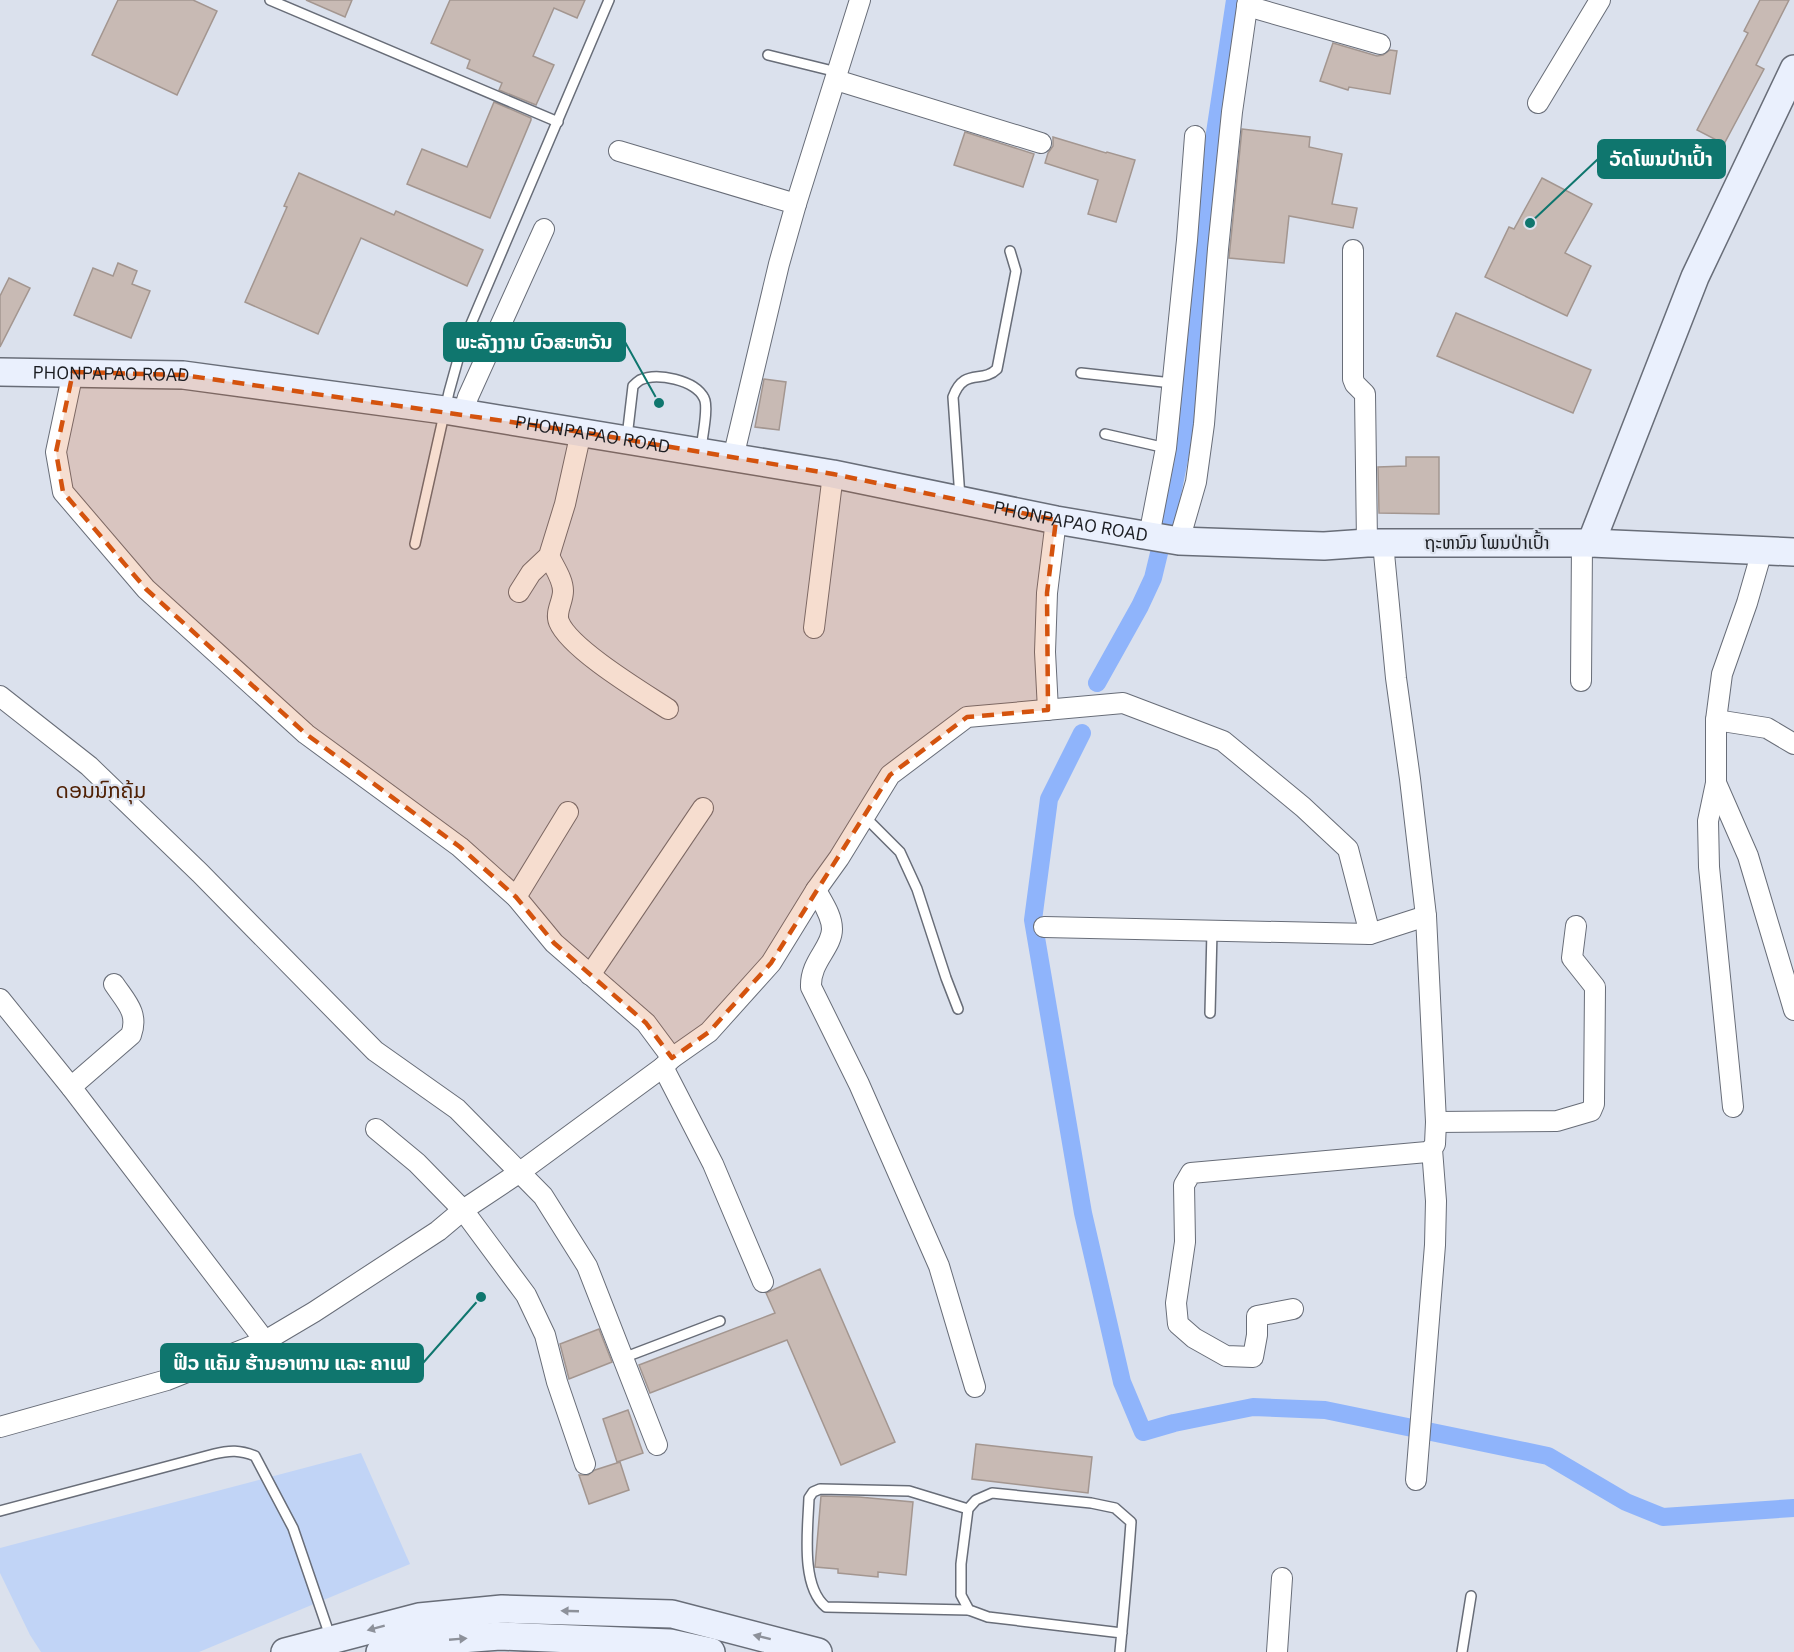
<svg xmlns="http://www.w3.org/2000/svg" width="1794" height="1652" font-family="'IBM Plex Sans','Noto Sans Lao',sans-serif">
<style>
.green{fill:#c1d4f6}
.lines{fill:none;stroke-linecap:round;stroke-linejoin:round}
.canal{stroke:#8fb4fb;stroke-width:18}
.building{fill:#c8bab4;stroke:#a39690;stroke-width:1.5}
.lane-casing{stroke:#686d78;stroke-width:12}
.street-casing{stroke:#686d78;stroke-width:22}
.secondary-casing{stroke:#686d78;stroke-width:30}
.lane{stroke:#fff;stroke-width:9}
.street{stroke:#fff;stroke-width:20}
.secondary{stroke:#eaf0fd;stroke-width:27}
.oneway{fill:#8d919a}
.marked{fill:#d4530e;fill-opacity:0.2;stroke:#d4530e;stroke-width:4.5;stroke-dasharray:12 8;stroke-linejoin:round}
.labels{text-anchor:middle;stroke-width:4.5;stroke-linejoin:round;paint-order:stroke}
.street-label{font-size:18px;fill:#1b1d22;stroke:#dbe1ed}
.quarter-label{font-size:21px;fill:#4f2004;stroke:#dbe1ed}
.leader{fill:none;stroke:#0f766e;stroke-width:2}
.callout-dot{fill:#0f766e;stroke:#dbe1ed;stroke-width:2}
.callout{fill:#0f766e;stroke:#0f766e;stroke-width:2}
.callout-label{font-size:20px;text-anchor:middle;font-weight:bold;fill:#fff}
</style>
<rect width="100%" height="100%" fill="#dbe1ed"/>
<polygon class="green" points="361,1453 410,1564 199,1652 41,1652 30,1635 0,1573 0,1548"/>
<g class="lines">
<g class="canal">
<polyline points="1097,683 1140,606 1153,578 1167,520 1185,429 1192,329 1210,166 1235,0"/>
<polyline points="1082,733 1049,799 1033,920 1083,1213 1122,1382 1143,1432 1174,1423 1253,1407 1325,1410 1548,1456 1626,1502 1663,1517 1794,1508"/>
</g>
</g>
<g class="building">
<polygon points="118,0 193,0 217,11 177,95 92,55"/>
<polygon points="306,0 352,0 345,17"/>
<polygon points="450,0 585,0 577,18 554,8 533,56 554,65 536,105 499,90 502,83 467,68 470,60 431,43"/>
<polygon points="1760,0 1789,0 1756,65 1764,69 1724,144 1697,130 1748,33 1744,31"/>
<polygon points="1333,43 1377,56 1383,55 1390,50 1397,51 1390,94 1349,87 1348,90 1320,81"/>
<polygon points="494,102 531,118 531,120 490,218 407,184 422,149 467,167"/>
<polygon points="1242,129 1310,137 1309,147 1342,154 1332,204 1357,208 1353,228 1289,216 1284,263 1229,258"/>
<polygon points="965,132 1034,154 1023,187 954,165"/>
<polygon points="1053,137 1106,153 1107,152 1135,160 1116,222 1088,214 1098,180 1045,163 1048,153 1053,146"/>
<polygon points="299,173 394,215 396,211 483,250 467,286 361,238 318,334 245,302 287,207 284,206"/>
<polygon points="1542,178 1592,204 1565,253 1591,266 1567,316 1485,277 1509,227 1514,229"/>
<polygon points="118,263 137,271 132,284 150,291 131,338 74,315 93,268 113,276"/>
<polygon points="9,278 30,288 0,347 0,296"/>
<polygon points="1456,313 1591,370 1573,413 1437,356"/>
<polygon points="764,379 786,382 779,430 755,427"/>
<polygon points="1406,457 1439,457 1439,514 1379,513 1378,467 1406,466"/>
<polygon points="820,1269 895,1442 841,1465 787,1340 650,1393 639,1365 775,1313 766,1293"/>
<polygon points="599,1329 612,1362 569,1379 560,1344"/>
<polygon points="628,1410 643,1453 617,1462 603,1419"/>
<polygon points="976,1444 1092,1457 1088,1493 972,1479"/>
<polygon points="620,1462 629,1490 589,1504 579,1475 588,1475 595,1470"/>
<polygon points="821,1496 859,1497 913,1502 906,1575 878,1572 878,1577 838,1573 838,1569 815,1567"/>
</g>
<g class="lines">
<defs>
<g id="lane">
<polyline points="270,0 558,122"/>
<polyline points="768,55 837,72"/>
<polyline points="1081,373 1172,383"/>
<polyline points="1105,434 1166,448"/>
<path d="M627,437L633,386C635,384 637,382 640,380C657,372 695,380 704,398C709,407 702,438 701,449"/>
<path d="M960,498L953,397C964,367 982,384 997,369L1016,271L1010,251"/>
<polyline points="415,544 449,392 462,345 609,0"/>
<polyline points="865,817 900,852 917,889 946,978 958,1009"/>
<polyline points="1210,1013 1212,931"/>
<polyline points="623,1358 720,1321"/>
<path d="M968,1509L909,1491L820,1489L813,1492L809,1498C808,1528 800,1586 826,1607L969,1610"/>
<path d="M0,1511L214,1454C230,1450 240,1450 255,1456L293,1528L330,1636"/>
<path d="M1120,1652C1124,1609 1128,1565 1131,1522L1115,1508L1091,1503L992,1493L976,1500L968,1509L961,1564V1595L969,1610L988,1617L1122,1633"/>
<polyline points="1462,1652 1471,1596"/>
</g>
<g id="street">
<polyline points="1247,6 1380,44"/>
<polyline points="836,80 1041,143"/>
<polyline points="1538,103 1600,0"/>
<polyline points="619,151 796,204"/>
<polyline points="1353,250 1353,379 1355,384 1365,394 1367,543"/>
<polyline points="73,372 56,452 63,492 146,589 306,734 460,847 516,897 554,943 646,1023 672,1058"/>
<polyline points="463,414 468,397 544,229"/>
<polyline points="733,458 779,264 796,204 860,0"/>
<polyline points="1149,536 1166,448 1187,240 1195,136"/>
<polyline points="1179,541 1196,482 1204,424 1218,249 1232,112 1248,0"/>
<polyline points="1383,543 1396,678 1410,779 1426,916 1436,1122 1435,1144 1432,1149 1436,1201 1435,1245 1416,1480"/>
<path d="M549,556C554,567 563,579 563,591C563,602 555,612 559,622C570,649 642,692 668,709"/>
<polyline points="519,592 531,573 549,556 565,504 581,432"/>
<polyline points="814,628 833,474"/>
<polyline points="1581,681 1582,543"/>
<polyline points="0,696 89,766 200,873 375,1051 457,1109 543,1196 587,1266 657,1445"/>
<polyline points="1048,710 1045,652 1047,593 1056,520"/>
<polyline points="1716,720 1767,728 1794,744"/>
<polyline points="1716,783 1748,856 1794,1010"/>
<path d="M816,890C822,902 832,915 832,929C832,948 810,961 811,987L859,1084L939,1266L975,1387"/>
<polyline points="516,897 568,812"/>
<polyline points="1044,927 1370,934"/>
<polyline points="590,975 703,808"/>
<polyline points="0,999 71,1087 265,1341"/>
<polyline points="663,1067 713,1164 763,1282"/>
<path d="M71,1087L131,1035C139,1013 126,1002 114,984"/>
<polyline points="1733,1107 1709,867 1708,821 1716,783 1716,720 1722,674 1747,603 1762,551"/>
<polyline points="1436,1122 1557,1121 1591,1111 1594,1104 1595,987 1572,958 1576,926"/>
<polyline points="376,1129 417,1163 463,1210 526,1295 545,1335 557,1382 585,1464"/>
<polyline points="1293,1309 1257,1316 1257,1335 1253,1357 1226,1356 1194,1338 1178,1324 1176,1303 1185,1242 1184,1185 1191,1173 1427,1152 1432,1149"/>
<polyline points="0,1427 167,1380 265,1341 314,1312 438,1231 463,1210 520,1172 663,1067 672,1058 709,1032 771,963 816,890 839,858 890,775 967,717 1123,703 1223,741 1303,807 1348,849 1370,934 1426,916"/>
<polyline points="1277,1652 1282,1578"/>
</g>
<g id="secondary">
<path id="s1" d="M0,372L183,375L444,410L833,474L1056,520L1179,541L1324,546L1367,543H1591L1794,552"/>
<polyline points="1591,543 1695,277 1794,69"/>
<polyline points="285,1652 419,1617 502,1609 672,1614 818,1652"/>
<polyline points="380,1652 422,1642 500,1636 670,1643 711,1652"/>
</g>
</defs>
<use href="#lane" class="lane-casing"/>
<use href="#street" class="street-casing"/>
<use href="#secondary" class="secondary-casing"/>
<use href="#lane" class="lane"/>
<use href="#street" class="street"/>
<use href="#secondary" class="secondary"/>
</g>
<defs><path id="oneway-solid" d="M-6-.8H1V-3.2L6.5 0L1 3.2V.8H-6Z" transform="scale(1.5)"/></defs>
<g class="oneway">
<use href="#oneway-solid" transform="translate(570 1611) rotate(-178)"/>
<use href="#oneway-solid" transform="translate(376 1628) rotate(165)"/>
<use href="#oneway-solid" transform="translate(762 1637) rotate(-166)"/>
<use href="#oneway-solid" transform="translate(458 1639) rotate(-5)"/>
</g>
<path class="marked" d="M73,372L183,375L581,432L833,474L1056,520L1047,593L1048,710L967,717L890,775L771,963L709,1032L672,1058L646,1023L554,943L516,897L460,847L306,734L146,589L63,492L56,452Z"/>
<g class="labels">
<g class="street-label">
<text dy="6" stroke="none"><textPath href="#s1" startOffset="111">PHONPAPAO ROAD</textPath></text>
<text dy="6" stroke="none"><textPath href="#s1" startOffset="597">PHONPAPAO ROAD</textPath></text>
<text dy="6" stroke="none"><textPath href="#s1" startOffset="1083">PHONPAPAO ROAD</textPath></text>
<text x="1487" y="549">ຖະຫນົນ ໂພນປ່າເປົ້າ</text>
</g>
<g class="quarter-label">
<text x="101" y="798">ດອນນົກຄຸ້ມ</text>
</g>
</g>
<path class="leader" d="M1530 223L1598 159M659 403L625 342M481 1297L423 1363"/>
<g class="callout-dot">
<circle cx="1530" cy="223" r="6"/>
<circle cx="659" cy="403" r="6"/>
<circle cx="481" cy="1297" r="6"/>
</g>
<g class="callout">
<rect x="1598" y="140" width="127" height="38" rx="6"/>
<rect x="444" y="323" width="181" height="38" rx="6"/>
<rect x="161" y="1344" width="262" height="38" rx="6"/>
</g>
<g class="callout-label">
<text x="1661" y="166">ວັດໂພນປ່າເປົ້າ</text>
<text x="534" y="349">ພະລັງງານ ບົວສະຫວັນ</text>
<text x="292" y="1370">ຟິວ ແຄັມ ຮ້ານອາຫານ ແລະ ຄາເຟ</text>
</g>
</svg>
